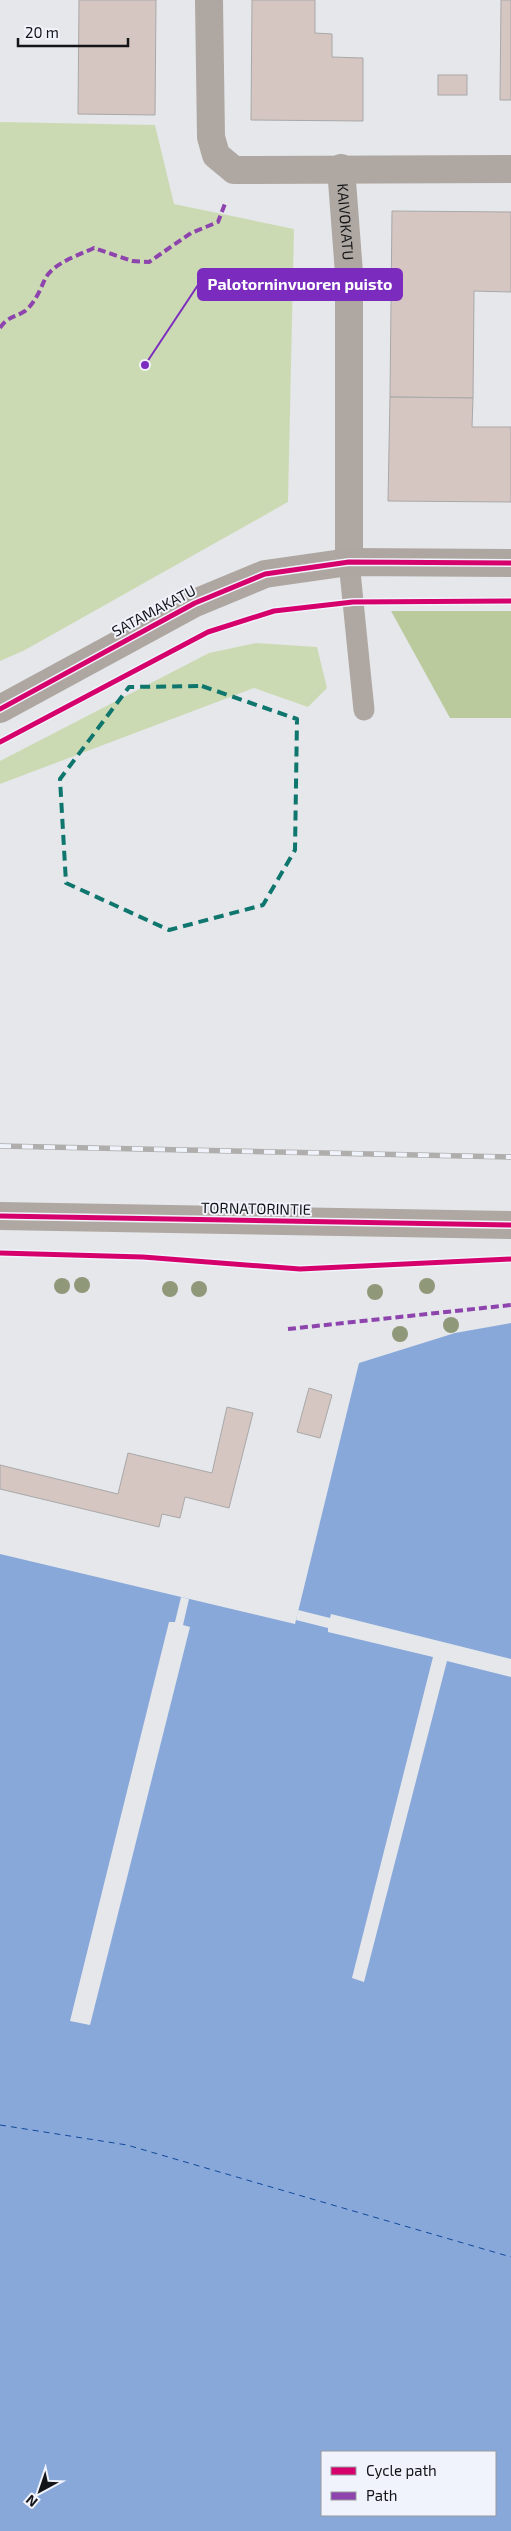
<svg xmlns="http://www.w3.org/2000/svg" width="511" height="2531" font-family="'Exo 2',sans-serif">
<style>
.green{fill:#ccdab3}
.forest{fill:#bbca9d}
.water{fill:#89a8da;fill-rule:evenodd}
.pier{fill:#e5e7eb}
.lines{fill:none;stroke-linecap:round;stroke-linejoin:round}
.ferry{stroke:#11499b;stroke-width:1;stroke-dasharray:6 5;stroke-linecap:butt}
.building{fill:#d6c6c1;stroke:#a8a8a9}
.lane{stroke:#afa8a2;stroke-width:21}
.street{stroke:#afa8a2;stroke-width:28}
.secondary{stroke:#aea7a1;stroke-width:28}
.rail-casing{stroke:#afaead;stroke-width:5.5}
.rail{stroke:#f0f3fb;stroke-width:4;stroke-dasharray:11;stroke-linecap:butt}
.quiet{stroke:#8e44ad;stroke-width:4;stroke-dasharray:8 4;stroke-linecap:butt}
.cycleway-casing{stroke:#f0f3fb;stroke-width:8}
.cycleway{stroke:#d6006c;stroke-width:5}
.tree{fill:#8f9879}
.marked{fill:none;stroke:#0f766e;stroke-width:4;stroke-dasharray:10 6;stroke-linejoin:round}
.labels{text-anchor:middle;stroke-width:4;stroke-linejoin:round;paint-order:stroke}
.street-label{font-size:15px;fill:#141518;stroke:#f0f3fb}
.leader{fill:none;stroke:#7b2cbf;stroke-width:2}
.callout-dot{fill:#7b2cbf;stroke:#f0f3fb;stroke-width:2}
.callout{fill:#7b2cbf;stroke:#7b2cbf;stroke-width:2}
.callout-label{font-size:16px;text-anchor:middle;font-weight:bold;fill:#fff}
</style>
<rect width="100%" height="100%" fill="#e5e7eb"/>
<g class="green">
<polygon points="0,122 155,125 174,204 294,229 288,502 25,650 0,661"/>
<polygon points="256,643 317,647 327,688 308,707 254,688 0,784 0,761 209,653"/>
</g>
<polygon class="forest" points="391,611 511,611 511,718 450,718"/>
<path class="water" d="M511,1323V2531H0V1554L295,1624L359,1363L455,1333ZM322,2452H495V2515H322Z"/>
<g class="pier">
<polygon points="181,1597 189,1599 183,1625 190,1627 90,2025 70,2021 169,1622 175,1622"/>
<polygon points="298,1610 330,1618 331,1614 511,1659 511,1677 447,1661 364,1982 352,1978 433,1657 328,1632 328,1628 296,1620"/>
</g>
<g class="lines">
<polyline class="ferry" points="0,2125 127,2145 511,2257"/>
</g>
<g class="building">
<polygon points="79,0 156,0 155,115 78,114"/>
<polygon points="252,0 315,0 315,33 332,34 332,57 363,58 363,121 251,120"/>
<polygon points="501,0 511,0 511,100 500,100"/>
<rect x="438" y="75" width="29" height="20"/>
<polygon points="392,211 511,212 511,292 474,291 473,398 390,397"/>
<polygon points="390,397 473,398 472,427 511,427 511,502 388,501"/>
<polygon points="309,1388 332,1395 320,1438 297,1432"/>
<polygon points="227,1407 253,1413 229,1508 185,1497 180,1518 162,1514 159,1527 0,1489 0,1465 118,1494 128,1453 212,1473"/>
</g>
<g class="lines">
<polyline class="lane" points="349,562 364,710"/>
<g class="street">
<polyline points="209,0 211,137 216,155 234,170 511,169"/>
<path id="s1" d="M341,168L349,273V562"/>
<polyline points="0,1216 511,1225"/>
</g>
<polyline class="secondary" points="0,709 195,603 265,574 349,562 511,563"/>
<defs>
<polyline id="rail" points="0,1146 511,1157"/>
</defs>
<use href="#rail" class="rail-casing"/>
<use href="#rail" class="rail"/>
<g class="quiet">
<path d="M0,328C8,316 14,318 25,311C35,303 40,290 45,279C53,263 79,255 94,248L132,261L149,262L191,233L218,222L226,201"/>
<polyline points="288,1329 511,1305"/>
</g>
<defs>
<g id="cycleway">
<polyline points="0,709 195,603 265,574 349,562 511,563"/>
<polyline points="0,742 208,632 274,611 353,602 511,601"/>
<polyline points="0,1216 511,1225"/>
<polyline points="0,1253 143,1257 300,1269 511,1259"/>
</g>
</defs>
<use href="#cycleway" class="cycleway-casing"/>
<use href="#cycleway" class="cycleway"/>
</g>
<g class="tree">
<circle cx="82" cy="1285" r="8"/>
<circle cx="62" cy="1286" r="8"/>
<circle cx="427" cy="1286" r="8"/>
<circle cx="170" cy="1289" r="8"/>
<circle cx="199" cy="1289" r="8"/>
<circle cx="375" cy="1292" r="8"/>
<circle cx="451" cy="1325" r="8"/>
<circle cx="400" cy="1334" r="8"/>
</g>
<path class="marked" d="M202,686L297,719L295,850L263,905L169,930L66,883L60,779L129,687Z"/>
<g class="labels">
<g class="street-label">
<text dy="5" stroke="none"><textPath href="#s1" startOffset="54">KAIVOKATU</textPath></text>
<text transform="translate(154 611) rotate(-28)" y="5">SATAMAKATU</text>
<text transform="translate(256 1209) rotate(1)" y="5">TORNATORINTIE</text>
</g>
</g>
<path class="leader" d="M145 365L198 285"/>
<circle class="callout-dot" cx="145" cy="365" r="5"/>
<rect class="callout" x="198" y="269" width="204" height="31" rx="5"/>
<g class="callout-label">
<text x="300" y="290">Palotorninvuoren puisto</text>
</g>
<rect x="321" y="2451" width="175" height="65" fill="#f0f3fb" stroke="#989aa0"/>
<rect x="331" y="2467" width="25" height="8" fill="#d6006c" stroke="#989aa0"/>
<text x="366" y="2476" font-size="15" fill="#141518">Cycle path</text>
<rect x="331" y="2492" width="25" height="8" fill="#8e44ad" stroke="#989aa0"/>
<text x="366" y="2501" font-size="15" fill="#141518">Path</text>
<g transform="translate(40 2491) rotate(220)" stroke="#f0f3fb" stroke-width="4" paint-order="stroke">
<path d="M0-4L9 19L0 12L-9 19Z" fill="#141518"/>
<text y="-8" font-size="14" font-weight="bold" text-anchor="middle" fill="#141518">N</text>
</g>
<path d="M18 38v8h110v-8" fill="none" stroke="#141518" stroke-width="2.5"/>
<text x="25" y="38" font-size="15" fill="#141518" stroke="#f0f3fb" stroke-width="4" paint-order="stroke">20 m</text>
</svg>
